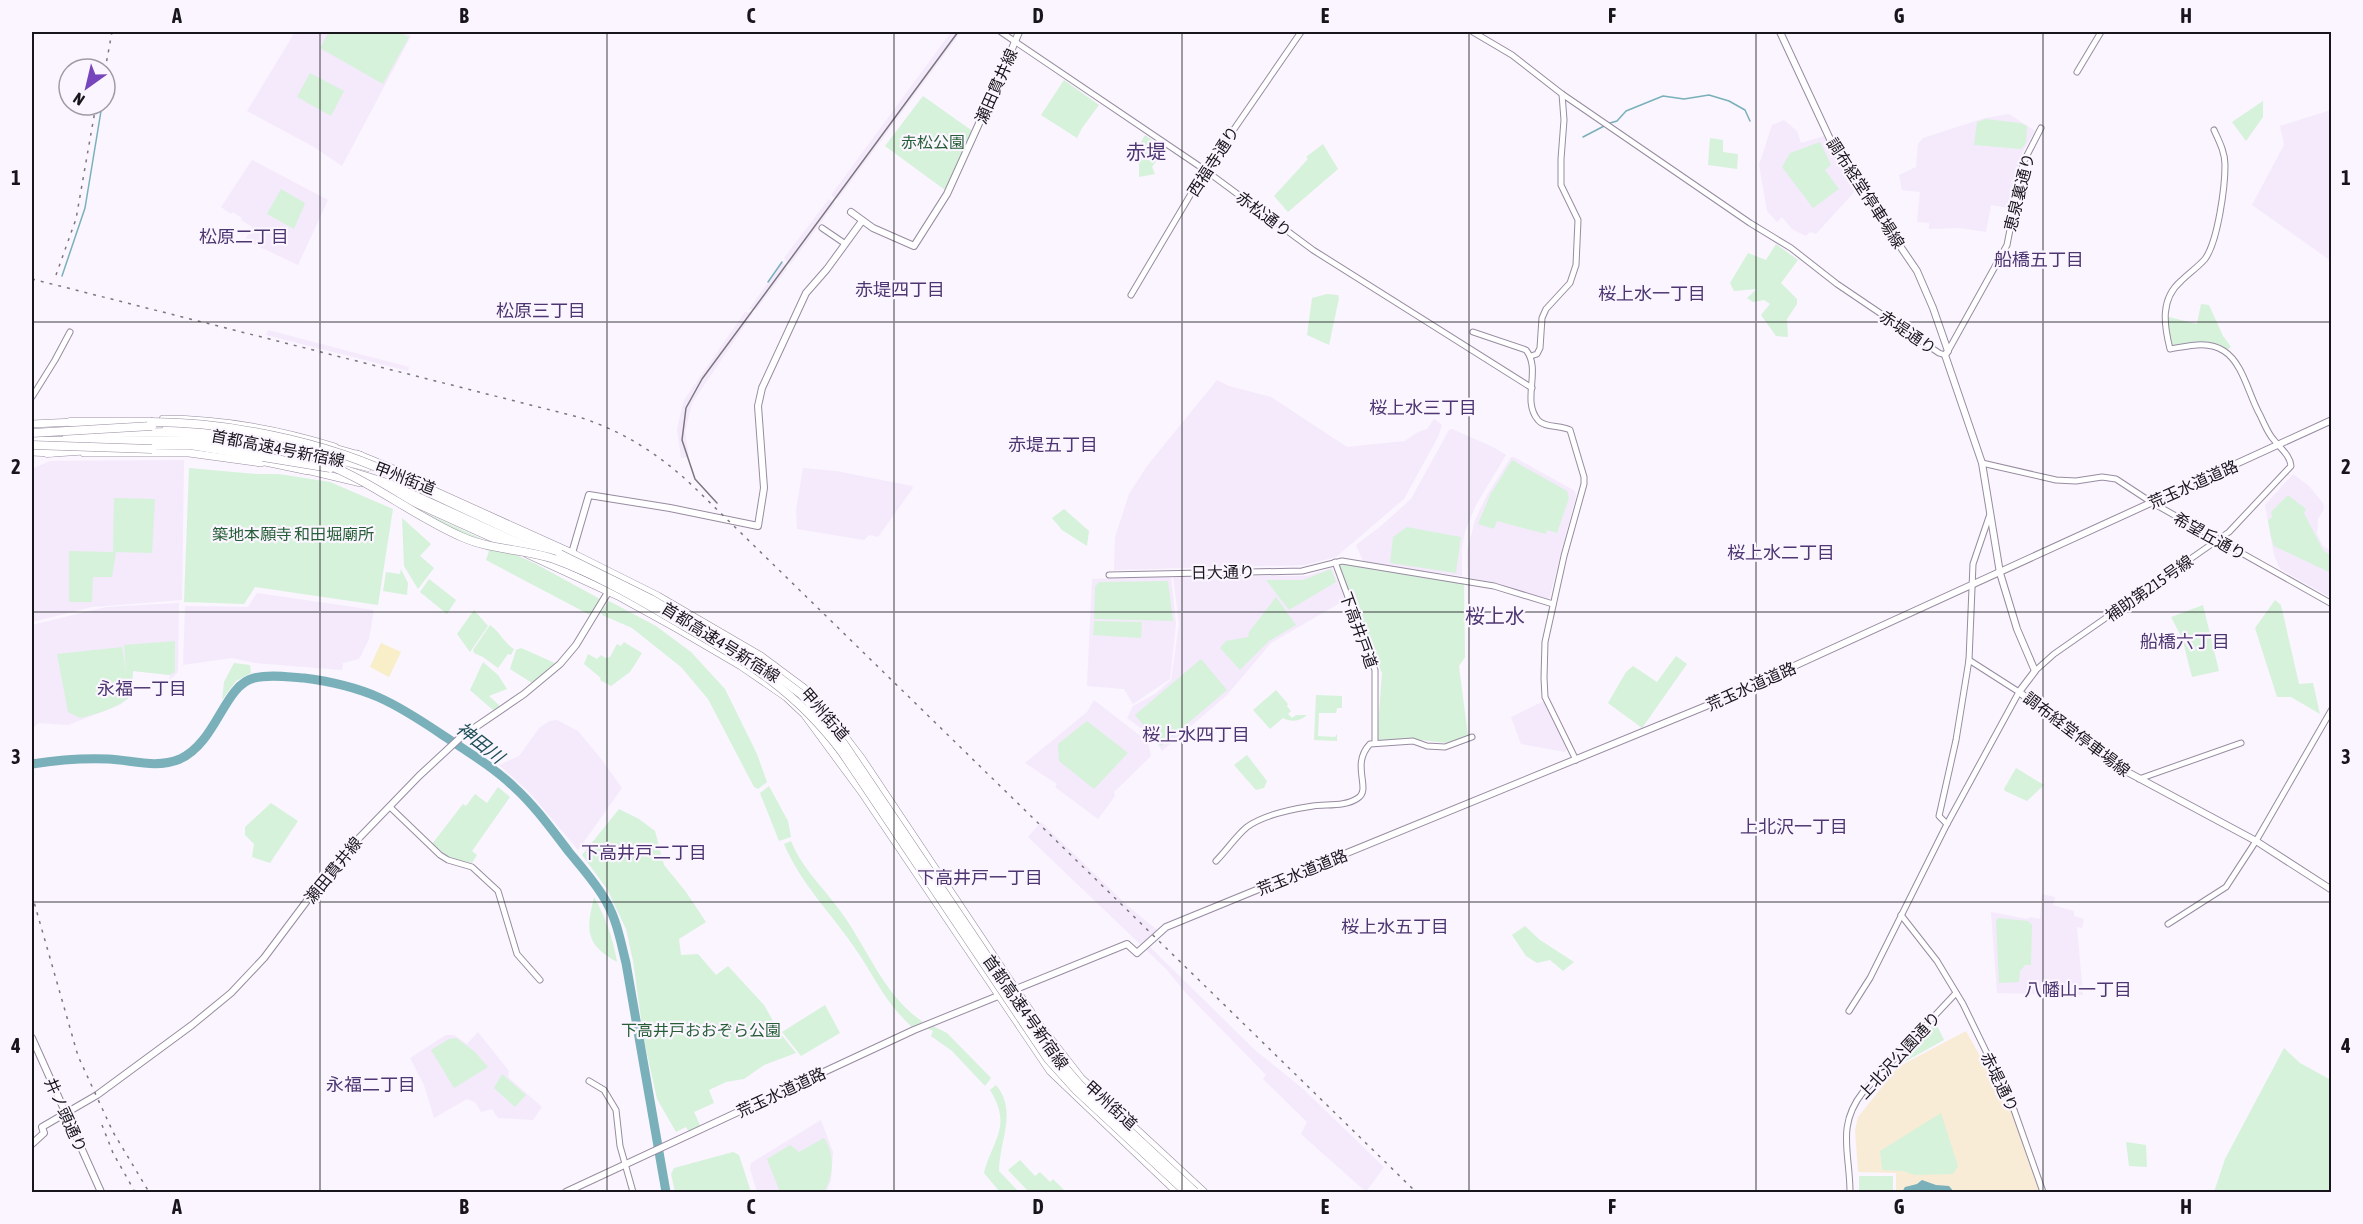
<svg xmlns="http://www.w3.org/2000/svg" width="2363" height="1224" font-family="'Asap Condensed','Noto Sans JP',sans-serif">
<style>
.built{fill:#f4eafb}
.medical{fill:#f8ecd7}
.green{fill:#d6f2db}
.sand{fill:#f8eec8}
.water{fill:#79b0ba}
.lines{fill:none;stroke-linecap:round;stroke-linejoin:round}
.stream{stroke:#79b0ba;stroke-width:1.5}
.river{stroke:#79b0ba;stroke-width:9}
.tertiary-casing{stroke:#988ca1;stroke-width:7}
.secondary-casing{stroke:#988ca1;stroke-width:8}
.trunk-casing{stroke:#988ca1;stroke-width:8}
.motorway-casing{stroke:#988ca1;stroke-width:9}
.tertiary{stroke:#fff;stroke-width:5}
.secondary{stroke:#fff;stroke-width:6}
.trunk{stroke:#fff;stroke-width:7}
.motorway{stroke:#fff;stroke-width:8}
.tram{stroke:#7c777f;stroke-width:1.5}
.rail{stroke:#7c777f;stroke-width:1.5;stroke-dasharray:3 6;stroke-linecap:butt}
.motorway-bridge-casing{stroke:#988ca1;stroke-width:9;stroke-linecap:butt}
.motorway-bridge{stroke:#fff;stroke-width:8}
.grid{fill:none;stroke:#19151c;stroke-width:1.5;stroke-opacity:0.55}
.labels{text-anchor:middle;stroke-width:4.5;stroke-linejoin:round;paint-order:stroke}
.street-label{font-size:16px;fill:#19151c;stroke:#faf5fe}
.park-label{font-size:16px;fill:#265f37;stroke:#faf5fe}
.neighbourhood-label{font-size:18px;fill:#4d3672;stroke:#faf5fe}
.water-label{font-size:18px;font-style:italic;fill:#1e4f58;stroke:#faf5fe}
.quarter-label{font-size:20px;fill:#4d3672;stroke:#faf5fe}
.neatline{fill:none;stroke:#19151c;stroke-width:2}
.grid-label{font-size:20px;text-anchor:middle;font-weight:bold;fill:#19151c}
</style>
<rect width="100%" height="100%" fill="#faf5fe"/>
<g class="built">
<polygon points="295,32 404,32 411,36 342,166 314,147 247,111"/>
<polygon points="951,32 961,32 838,199 832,196 832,194"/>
<polygon points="2331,110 2331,261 2252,205 2284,145 2280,126"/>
<polygon points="2009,114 2035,131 2022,153 2009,208 1991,205 1986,232 1960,228 1929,229 1929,223 1917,222 1920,192 1902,190 1899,175 1916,167 1918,144 1923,138 1985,118"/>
<polygon points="1784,120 1797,131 1801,143 1824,136 1857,189 1816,234 1810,232 1806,236 1792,229 1782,217 1777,222 1767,211 1759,165 1772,125"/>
<polygon points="252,160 328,200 298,265 245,240 252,227 241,220 242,218 233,212 231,214 221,207"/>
<polygon points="829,199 835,203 790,265 784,258"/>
<polygon points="783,262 787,269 756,310 749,309"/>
<polygon points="745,312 753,313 692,403 685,432 689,457 681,458 677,429 684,400"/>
<polygon points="268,330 409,367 408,371 266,335"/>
<polygon points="1217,380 1229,386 1271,397 1347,447 1405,441 1416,433 1427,429 1434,419 1442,425 1438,437 1404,499 1336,557 1305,565 1114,570 1115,537 1129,494 1147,466"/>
<polygon points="1452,429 1493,447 1506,455 1476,505 1465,531 1462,548 1462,576 1364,563 1356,545 1381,526 1411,499 1449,430"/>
<polygon points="1511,457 1514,457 1575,491 1576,496 1549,599 1468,577 1467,552 1475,520 1487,495"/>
<polygon points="184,460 182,600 92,607 32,622 32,469 50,461"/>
<polygon points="803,468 836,471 912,486 913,488 878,537 869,535 864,540 797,529 796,510"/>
<polygon points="2293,474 2309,486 2323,503 2324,509 2318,519 2317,534 2323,546 2331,551 2331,598 2280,569 2274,555 2265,505"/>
<polygon points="1332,568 1345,600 1271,643 1227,695 1162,751 1154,738 1127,718 1133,706 1155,694 1171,680 1179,624 1173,576 1307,576"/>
<polygon points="1171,576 1176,624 1170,679 1133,704 1124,689 1087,686 1092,579"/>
<polygon points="257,593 374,610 369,639 359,659 343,663 342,670 255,663 232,658 183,665 185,606 248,607"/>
<polygon points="179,603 178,672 169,681 170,675 133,671 131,696 120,705 68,725 39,723 32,728 32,625 106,607"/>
<polygon points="1094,700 1148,742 1151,756 1114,792 1115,796 1098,819 1055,787 1057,784 1025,763 1087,712"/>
<polygon points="1542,702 1546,703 1567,749 1565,752 1521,744 1511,717"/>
<polygon points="557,720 578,731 602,760 622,788 578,850 529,792 499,765 519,756 540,727 550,721"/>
<polygon points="1041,822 1128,906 1162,934 1150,947 1256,1051 1302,1088 1384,1167 1366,1192 1301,1134 1307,1122 1263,1079 1266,1075 1185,992 1166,969 1028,837"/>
<polygon points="2042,894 2055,897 2053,905 2074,911 2074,916 2084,919 2082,928 2077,927 2083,995 1997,993 1991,912 2027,919 2030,917 2040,919"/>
<polygon points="478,1032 509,1071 508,1077 542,1107 533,1120 498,1118 492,1109 481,1112 475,1102 467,1099 434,1118 424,1085 410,1058 446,1035 454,1035 467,1044"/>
<polygon points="821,1120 833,1152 831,1181 826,1192 757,1192 750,1169 751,1163"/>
</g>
<polygon class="medical" points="1966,1031 2013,1115 2039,1192 1896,1192 1896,1173 1858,1172 1855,1130 1858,1117 1898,1067"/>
<g class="green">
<polygon points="329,32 399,32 409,37 383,84 320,48"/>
<polygon points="310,73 344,91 331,116 297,97"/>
<polygon points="1064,80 1099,105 1082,128 1077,138 1041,115"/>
<polygon points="923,96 971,130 972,134 948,189 945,190 885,146"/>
<polygon points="2263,101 2263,117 2246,141 2232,122"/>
<polygon points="1986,119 2020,123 2027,126 2026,143 2021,149 1974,145 1977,122"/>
<polygon points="1145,135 1165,149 1152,167 1155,174 1139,177 1139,146"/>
<polygon points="1710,138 1723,140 1723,152 1738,154 1737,169 1708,165"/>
<polygon points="1820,142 1831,165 1825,170 1839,189 1813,208 1782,167 1790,153"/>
<polygon points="1323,144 1338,169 1288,212 1274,196 1308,159 1306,157"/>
<polygon points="281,189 305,203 294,229 267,214"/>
<polygon points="1776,244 1798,260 1781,283 1797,299 1797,304 1787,319 1788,337 1776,336 1761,315 1770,304 1764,300 1753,302 1747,298 1757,289 1734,291 1730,283 1748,253 1766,260"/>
<polygon points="1327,294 1338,295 1339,298 1329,345 1307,335 1312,298"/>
<polygon points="2201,304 2209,305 2223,336 2231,347 2226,351 2216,346 2170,348 2165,316 2197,324"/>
<polygon points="1512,460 1567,491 1569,498 1557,533 1547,530 1546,534 1497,521 1494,529 1478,524 1490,495"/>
<polygon points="189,468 256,474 279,474 330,482 393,509 378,605 255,587 244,604 184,602"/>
<polygon points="2288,495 2306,509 2304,513 2323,550 2331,556 2331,573 2274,546 2271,537 2268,520 2272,517 2271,512"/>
<polygon points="114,498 155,499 152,553 116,552 112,577 93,577 92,602 69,602 69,551 113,552"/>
<polygon points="413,507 536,564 600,599 590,615 486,560 489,551 402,509"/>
<polygon points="1064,509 1089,531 1087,546 1062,530 1052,518"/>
<polygon points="402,518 431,544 420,556 434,568 418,589 404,566"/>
<polygon points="1407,527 1461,537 1456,573 1390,563 1393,537"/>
<polygon points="1338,563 1464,583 1465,657 1459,666 1468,736 1446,743 1412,739 1377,740 1382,673"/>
<polygon points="401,569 408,583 407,595 383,591 386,572 400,574"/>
<polygon points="1331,569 1336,582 1289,610 1266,580 1303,580"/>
<polygon points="429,579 456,600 447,614 420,592"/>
<polygon points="1168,581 1173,621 1094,619 1095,587 1099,582"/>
<polygon points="1276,597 1296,625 1269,641 1240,670 1220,648 1226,641 1248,637 1249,632"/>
<polygon points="2275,600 2281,605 2299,684 2313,683 2320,714 2291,697 2277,697 2255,628"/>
<polygon points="609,601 656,626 691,652 725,689 757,754 767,782 758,789 754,787 708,699 681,667 632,628 602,615 601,612"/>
<polygon points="2203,605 2219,671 2192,677 2182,638 2171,617"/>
<polygon points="474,610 488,626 470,652 457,634"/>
<polygon points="1094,621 1142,622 1141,638 1093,635"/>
<path d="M490,625C501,633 503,642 514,649L511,655L508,654L498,668L483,657L474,653L473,650Z"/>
<path d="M175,641V672L170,675L133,671L131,696C115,709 100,713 80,718L68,712L57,654L122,647L126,672L124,645Z"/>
<polygon points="624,642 642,653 630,672 611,686 600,680 601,678 584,664 588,654 597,659 601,655 605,658 610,657 617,644 621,646"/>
<polygon points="521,648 555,663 532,683 510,669 516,650"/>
<polygon points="1676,656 1687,664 1642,728 1608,703 1626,672 1633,666 1657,682"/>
<polygon points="1201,659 1227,690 1161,746 1135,715"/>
<polygon points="483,662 498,675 507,689 489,696 500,706 493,710 470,690"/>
<polygon points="234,663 250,665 251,673 236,681 222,700 224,682"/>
<path d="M1276,690L1288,704L1287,706L1291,711L1288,714L1292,718L1296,715H1307C1300,722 1291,722 1283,718L1270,729L1253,710Z"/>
<polygon points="1316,695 1342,696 1342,708 1337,708 1336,713 1319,713 1318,736 1335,737 1337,734 1337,741 1314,740"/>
<polygon points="1087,721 1128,753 1094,789 1059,761 1058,744"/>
<polygon points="1247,755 1267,781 1264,788 1256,790 1234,765"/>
<polygon points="2016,768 2044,785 2027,801 2005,791 2004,789"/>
<polygon points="769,786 788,821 791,837 779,841 760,793"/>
<polygon points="498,787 510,797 472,851 477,855 472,863 450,858 432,844 463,804 466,806 475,794 487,803"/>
<polygon points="271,803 298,821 270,863 252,857 254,844 245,835 245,827"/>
<polygon points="619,809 639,819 655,831 664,865 686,892 706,922 679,939 681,955 698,954 716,975 728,966 764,1005 780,1033 796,1053 764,1065 744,1079 726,1082 709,1090 714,1103 694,1112 701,1127 689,1132 686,1127 676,1132 657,1099 644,1040 633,961 626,929 607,889 582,855"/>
<path d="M791,841C802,869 824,888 841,912C868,949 884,996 923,1022L912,1027C882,999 875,976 852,944C829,911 800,882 784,844Z"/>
<path d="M594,897C606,918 613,939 617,962C585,944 586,931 594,897Z"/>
<polygon points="1998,918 2028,921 2032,925 2031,965 2025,965 2020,971 2019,982 1999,983 1996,920"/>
<polygon points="1525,926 1540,940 1574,962 1563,971 1550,960 1537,963 1526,956 1512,935"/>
<polygon points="825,1005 840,1033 801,1056 782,1032"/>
<polygon points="1935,1021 1944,1040 1897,1066"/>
<polygon points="933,1026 947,1033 991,1078 985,1086 952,1051 931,1036 933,1031 927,1028"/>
<polygon points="456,1038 474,1051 488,1067 454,1088 431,1050 449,1039"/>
<polygon points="2284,1048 2300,1063 2331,1080 2331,1192 2214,1192 2225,1159"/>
<polygon points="502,1074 526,1095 515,1107 494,1088"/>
<path d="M996,1085C1018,1111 999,1142 999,1171L1019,1192H1000L984,1173C992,1140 1013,1127 990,1090Z"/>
<polygon points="1941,1113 1958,1166 1953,1174 1915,1175 1903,1171 1882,1170 1880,1151"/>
<path d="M824,1138C835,1153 834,1176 824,1192H780L767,1159L790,1145L799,1152Z"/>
<polygon points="2126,1142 2146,1145 2147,1167 2129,1166"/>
<polygon points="733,1152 739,1155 751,1192 675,1192 671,1174 674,1168"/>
<polygon points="1020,1160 1035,1176 1040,1172 1050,1182 1053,1179 1066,1192 1029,1192 1008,1170"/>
<rect x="1859" y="1176" width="34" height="16"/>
</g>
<polygon class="sand" points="381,643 401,652 389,677 370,667"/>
<polygon class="water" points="1922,1180 1936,1185 1949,1186 1954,1192 1902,1192 1905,1187 1917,1184"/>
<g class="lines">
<g class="stream">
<polyline points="1610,123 1617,121 1626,111 1663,96 1684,99 1709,95 1729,101 1745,110 1750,121"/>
<polyline points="1583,137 1606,125"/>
<polyline points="62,276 85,208 102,105"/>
<polyline points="768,282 782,262"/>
</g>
<path class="river" d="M32,764C57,760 82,758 108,759C132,760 156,769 180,759C217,742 224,685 254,678C270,674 288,677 304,678C366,686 394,702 444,736C468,752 493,767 514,787C535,806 552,830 569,852C583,869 597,884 607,903C617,921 621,943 626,963L666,1192"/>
<defs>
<g id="tertiary">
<polyline points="1001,32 1205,170 1313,250 1532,388"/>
<polyline points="1473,32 1512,55 1562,94 1750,223 1791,248 1837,284 1939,353 1945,355"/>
<polyline points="2077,72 2101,32"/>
<polyline points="822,228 844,243"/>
<polyline points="1131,295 1201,177 1301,32"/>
<path d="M1473,332L1526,350C1542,370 1521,400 1538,420C1544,428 1561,425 1570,430L1584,477V484L1564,556L1545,642L1544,678L1545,697L1576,760"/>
<polyline points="1948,351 2007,245 2023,163 2041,128"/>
<polyline points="1531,356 1537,354 1540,348 1542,318 1546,309 1570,283 1576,265 1578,220 1561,185 1561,159 1564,120 1562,94"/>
<polyline points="32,397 55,360 70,332"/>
<polyline points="1982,463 2056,480 2076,481 2102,477 2116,479 2151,502 2332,604"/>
<polyline points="1335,562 1375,670 1375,742"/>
<polyline points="1109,575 1302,571 1342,561 1494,586 1553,604"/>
<path d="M2035,671L2054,654L2229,532L2291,466C2290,455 2280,448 2274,440C2268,434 2264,423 2260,415C2249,396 2243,363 2224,351C2208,340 2188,346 2170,349C2164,325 2160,299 2181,281C2189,273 2198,267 2205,259C2218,241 2225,187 2225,165C2225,152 2219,141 2214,130"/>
<polyline points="2139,779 2241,743"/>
<polyline points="390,807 440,855 448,860 472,867 498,891 517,954 540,980"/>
<polyline points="1947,824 1939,816 1956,740 1969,660 1973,564 1990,514"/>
<path d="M1216,861C1227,850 1236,836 1247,827C1263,815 1293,809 1313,806C1327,804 1345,807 1358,798C1372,789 1350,765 1370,744L1413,741L1427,746L1445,747L1472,737"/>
<polyline points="1901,915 1937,961 1963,1004 2013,1107 2043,1192"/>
<polyline points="2168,924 2226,887 2256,841 2332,709"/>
<polyline points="1849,1011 1870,978 1947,824 2019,692 1969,660"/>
<polyline points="589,1081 604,1090 616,1110 620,1146 633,1192"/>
<path d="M1850,1192C1850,1153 1836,1126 1863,1092L1956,993"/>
</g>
<g id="secondary">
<polyline points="1780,32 1836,152 1917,271 1933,308 1948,351 1945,355 1982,463 2000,573 2017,629 2035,671 2019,692 2120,768 2256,841 2332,890"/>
<polyline points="851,212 873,228 914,246 947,194 1001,75 1019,32"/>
<polyline points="572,553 589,495 670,508 758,526 764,488 758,406 762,388 806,293 827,269 862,221"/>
<polyline points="1016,989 1127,944 1137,953 1166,927 1711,704 2332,420"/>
<polyline points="32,1038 101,1192"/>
<polyline points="32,1144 44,1133 42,1127 97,1095 192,1025 231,993 264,958 321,882 360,837 419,776 461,737 524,694 560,664 576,645 610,589"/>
<polyline points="566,1192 914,1030 998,996"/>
</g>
<g id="trunk">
<path d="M163,419C221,419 280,430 335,447"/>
<polyline points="32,424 74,422"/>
<polyline points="166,428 230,434 324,452"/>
<polyline points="32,452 52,453"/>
<polyline points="84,453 189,453 261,463"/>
<polyline points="357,454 413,477"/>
<polyline points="302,469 361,483"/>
<polyline points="406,478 572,553 658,596 761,656 804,688 823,708 862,759 1039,1024 1081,1078 1204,1192"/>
<polyline points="377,486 514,548"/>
<polyline points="527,554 618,596 676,628 741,666 786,697 804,714 863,794 1050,1071 1177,1192"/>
</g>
<g id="motorway">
<polyline points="70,422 151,422"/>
<polyline points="66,434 172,432 211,435 327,457 368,467"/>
<polyline points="32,441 190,440 229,444 326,464 387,483 545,555"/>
<polyline points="142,446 190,445 263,457"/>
<polyline points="329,447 361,456"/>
<polyline points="47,453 91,450"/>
<polyline points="258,460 306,470"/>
<polyline points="413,485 560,554"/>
</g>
</defs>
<use href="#tertiary" class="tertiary-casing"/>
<use href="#secondary" class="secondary-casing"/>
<use href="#trunk" class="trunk-casing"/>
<use href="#motorway" class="motorway-casing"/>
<use href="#tertiary" class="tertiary"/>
<use href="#secondary" class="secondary"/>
<use href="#trunk" class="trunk"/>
<use href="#motorway" class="motorway"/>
<polyline class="tram" points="717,503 695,479 682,440 686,408 702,379 958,32"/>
<g class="rail">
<polyline points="105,70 112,32"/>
<polyline points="56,275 76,219 96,105"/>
<path d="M32,279L582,418C627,433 663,457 697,490L1416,1192"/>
<polyline points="32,336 35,328"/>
<polyline points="32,895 78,1056 113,1132 149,1192"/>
<polyline points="102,1125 113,1153 135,1192"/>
</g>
<defs>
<g id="motorway-bridge">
<path d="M151,422C235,422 346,446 419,488"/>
<polyline points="32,433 152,426"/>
<polyline points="32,445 152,449"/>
<polyline points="263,457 330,468"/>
<path d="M326,464C374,483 414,516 462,537C491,550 524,549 554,559C595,574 635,597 672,619C743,660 791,685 842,752L1048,1059L1076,1090L1186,1192"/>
<polyline points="560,554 651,599 764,666 801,694 831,727 846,747 1053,1054 1080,1085 1195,1192"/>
</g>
</defs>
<use href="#motorway-bridge" class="motorway-bridge-casing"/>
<use href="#motorway-bridge" class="motorway-bridge"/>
</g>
<path class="grid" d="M320,32V1192M607,32V1192M894,32V1192M1182,32V1192M1469,32V1192M1756,32V1192M2043,32V1192M32,322H2332M32,612H2332M32,902H2332"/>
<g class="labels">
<g class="street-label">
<text transform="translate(996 86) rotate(-66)" y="6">瀬田貫井線</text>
<text transform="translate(1213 161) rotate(-57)" y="6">西福寺通り</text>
<text transform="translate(2019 192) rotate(-76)" y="6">恵泉裏通り</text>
<text transform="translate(1866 193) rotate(57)" y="6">調布経堂停車場線</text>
<text transform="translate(1264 214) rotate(37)" y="6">赤松通り</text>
<text transform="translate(1908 332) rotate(34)" y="6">赤堤通り</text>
<text transform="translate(278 448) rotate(11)" y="6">首都高速4号新宿線</text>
<text transform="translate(405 478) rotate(21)" y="6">甲州街道</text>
<text transform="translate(2193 484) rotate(-24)" y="6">荒玉水道道路</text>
<text transform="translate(2210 536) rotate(29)" y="6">希望丘通り</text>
<text transform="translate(1223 572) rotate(-1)" y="6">日大通り</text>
<text transform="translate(2149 588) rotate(-35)" y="6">補助第215号線</text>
<text transform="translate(1359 630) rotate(70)" y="6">下高井戸道</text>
<text transform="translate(721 642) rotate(32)" y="6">首都高速4号新宿線</text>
<text transform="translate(1751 686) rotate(-24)" y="6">荒玉水道道路</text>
<text transform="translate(825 714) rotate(49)" y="6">甲州街道</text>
<text transform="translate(2077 734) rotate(37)" y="6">調布経堂停車場線</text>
<text transform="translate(333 870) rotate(-51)" y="6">瀬田貫井線</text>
<text transform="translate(1302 872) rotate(-22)" y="6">荒玉水道道路</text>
<text transform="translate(1026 1012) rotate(55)" y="6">首都高速4号新宿線</text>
<text transform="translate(1899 1055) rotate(-47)" y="6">上北沢公園通り</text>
<text transform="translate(2000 1082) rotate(64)" y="6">赤堤通り</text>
<text transform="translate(781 1092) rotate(-25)" y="6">荒玉水道道路</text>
<text transform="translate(1111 1105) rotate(42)" y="6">甲州街道</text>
<text transform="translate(66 1115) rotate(66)" y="6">井ノ頭通り</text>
</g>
<g class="park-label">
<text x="933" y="148">赤松公園</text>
<text x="293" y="540">築地本願寺 和田堀廟所</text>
<text x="701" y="1036">下高井戸おおぞら公園</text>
</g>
<g class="neighbourhood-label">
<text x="244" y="243">松原二丁目</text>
<text x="2039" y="266">船橋五丁目</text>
<text x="900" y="296">赤堤四丁目</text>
<text x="1652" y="300">桜上水一丁目</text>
<text x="541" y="317">松原三丁目</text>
<text x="1423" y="414">桜上水三丁目</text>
<text x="1053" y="451">赤堤五丁目</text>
<text x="1781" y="559">桜上水二丁目</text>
<text x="2185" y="648">船橋六丁目</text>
<text x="142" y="695">永福一丁目</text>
<text x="1196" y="741">桜上水四丁目</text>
<text x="1794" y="833">上北沢一丁目</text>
<text x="644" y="859">下高井戸二丁目</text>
<text x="980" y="884">下高井戸一丁目</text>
<text x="1395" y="933">桜上水五丁目</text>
<text x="2078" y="996">八幡山一丁目</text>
<text x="371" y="1091">永福二丁目</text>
</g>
<g class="water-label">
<text transform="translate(480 743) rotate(38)" y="6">神田川</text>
</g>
<g class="quarter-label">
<text x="1146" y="159">赤堤</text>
<text x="1495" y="623">桜上水</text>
</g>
</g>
<rect width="2363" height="1224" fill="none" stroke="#faf5fe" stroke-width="66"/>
<g transform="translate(87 87) rotate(214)"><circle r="28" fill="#faf5fe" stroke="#a09ba4" stroke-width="1.5"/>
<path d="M0-4.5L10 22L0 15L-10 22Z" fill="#7745bc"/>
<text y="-9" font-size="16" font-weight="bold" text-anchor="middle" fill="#19151c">N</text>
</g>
<rect x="33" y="33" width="2297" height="1158" class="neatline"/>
<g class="grid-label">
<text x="177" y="23">A</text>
<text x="464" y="23">B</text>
<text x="751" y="23">C</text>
<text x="1038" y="23">D</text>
<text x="1325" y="23">E</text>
<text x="1612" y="23">F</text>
<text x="1899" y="23">G</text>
<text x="2186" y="23">H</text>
<text x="16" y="185">1</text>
<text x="2346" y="185">1</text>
<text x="16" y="474">2</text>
<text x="2346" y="474">2</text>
<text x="16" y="764">3</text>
<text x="2346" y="764">3</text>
<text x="16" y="1053">4</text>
<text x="2346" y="1053">4</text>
<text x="177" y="1214">A</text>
<text x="464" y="1214">B</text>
<text x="751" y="1214">C</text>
<text x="1038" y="1214">D</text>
<text x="1325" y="1214">E</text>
<text x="1612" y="1214">F</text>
<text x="1899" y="1214">G</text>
<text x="2186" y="1214">H</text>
</g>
</svg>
